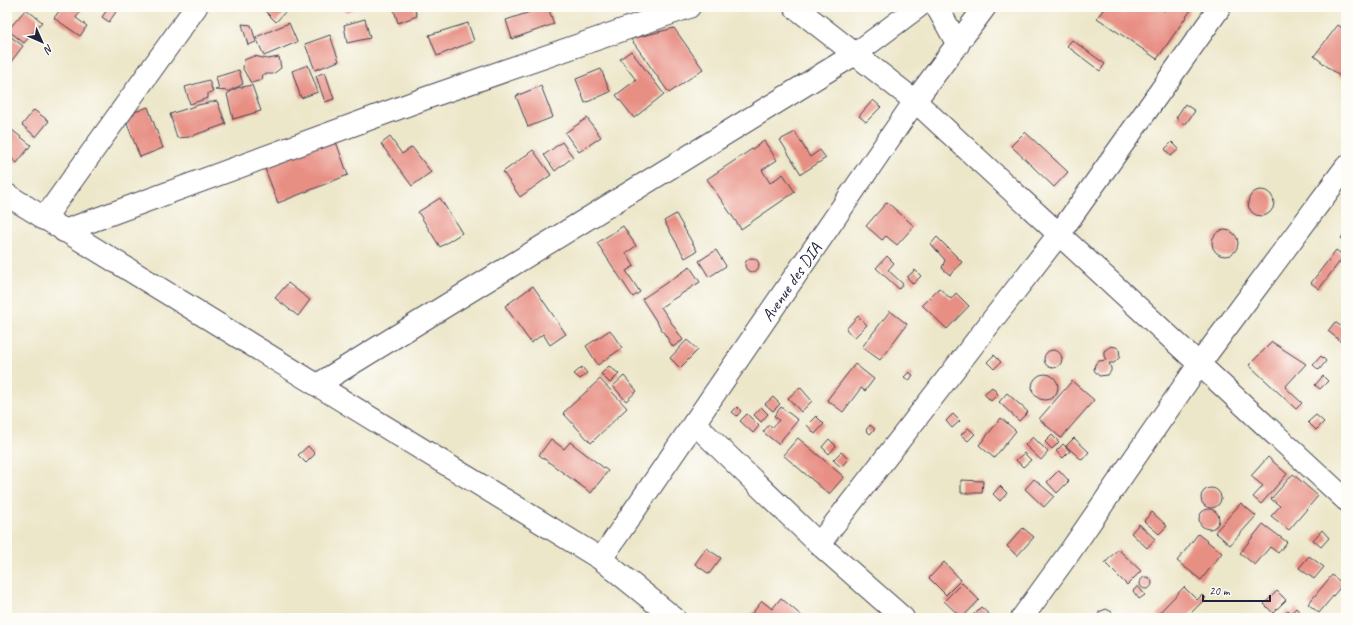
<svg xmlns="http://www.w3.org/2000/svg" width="1353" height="625" font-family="Caveat,sans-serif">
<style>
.building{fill:#e88f84}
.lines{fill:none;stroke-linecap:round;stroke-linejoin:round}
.minor-casing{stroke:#404050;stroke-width:24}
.minor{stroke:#fff;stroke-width:22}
.labels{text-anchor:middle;stroke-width:3.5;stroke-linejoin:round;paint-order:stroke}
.street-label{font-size:17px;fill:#22223b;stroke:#fdfcf7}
</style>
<rect width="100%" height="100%" fill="#fdfcf7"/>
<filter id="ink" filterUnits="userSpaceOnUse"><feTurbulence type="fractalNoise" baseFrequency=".025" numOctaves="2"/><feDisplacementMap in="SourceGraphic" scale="8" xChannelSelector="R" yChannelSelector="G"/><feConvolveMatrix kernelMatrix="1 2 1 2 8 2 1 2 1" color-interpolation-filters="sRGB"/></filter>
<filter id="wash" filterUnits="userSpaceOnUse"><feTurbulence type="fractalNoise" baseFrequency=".012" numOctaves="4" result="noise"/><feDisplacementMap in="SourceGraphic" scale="16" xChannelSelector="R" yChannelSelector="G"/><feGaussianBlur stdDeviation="0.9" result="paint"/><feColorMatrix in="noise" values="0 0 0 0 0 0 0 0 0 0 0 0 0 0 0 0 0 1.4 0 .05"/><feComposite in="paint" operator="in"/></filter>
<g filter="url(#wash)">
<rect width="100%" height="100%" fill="#ede7ca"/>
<g id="blocks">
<g class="building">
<polygon points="62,7 83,7 76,18 87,26 80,36 54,18"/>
<polygon points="109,7 115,7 118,9 109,22 102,17"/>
<polygon points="268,7 282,7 286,11 276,22 265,11"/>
<polygon points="344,7 363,7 346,12"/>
<polygon points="393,7 414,7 417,16 398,23"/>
<polygon points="537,7 548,7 554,24 512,39 506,20 533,11"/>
<polygon points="1105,7 1158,7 1164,11 1166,7 1193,7 1157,59 1097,18"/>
<polygon points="26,9 42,22 24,43 8,30"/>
<polygon points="365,19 370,38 347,43 344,25"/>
<polygon points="289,23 297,42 264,56 256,37"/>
<polygon points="468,23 474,41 437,56 429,35"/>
<polygon points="242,24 251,25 256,42 248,45"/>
<polygon points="1338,25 1346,31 1346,72 1342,78 1314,56"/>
<polygon points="674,28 703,69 669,93 631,39"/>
<polygon points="7,34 23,46 7,67"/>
<polygon points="330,35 339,61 315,70 305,44"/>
<polygon points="1072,40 1105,64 1100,71 1067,46"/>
<polygon points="631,51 664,94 634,118 616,95 636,80 620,59"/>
<polygon points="254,56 268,59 279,57 281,68 273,74 263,74 262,80 251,83 243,69 244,60"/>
<polygon points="308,65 318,92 301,98 292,71"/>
<polygon points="601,69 610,92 585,103 576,79"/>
<polygon points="239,70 243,84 229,91 215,90 219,89 216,77"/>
<polygon points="325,72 334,99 325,102 316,76"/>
<polygon points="209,80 213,92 208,93 208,98 190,104 185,87"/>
<polygon points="252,85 261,111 233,119 227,94 237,88"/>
<polygon points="541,86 553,117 528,127 516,96"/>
<polygon points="873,100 881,107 866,122 859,116"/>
<polygon points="217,101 226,124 189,137 177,138 170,114 198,105"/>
<polygon points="1185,104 1195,111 1185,125 1176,118"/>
<polygon points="148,107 163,148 140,157 124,116"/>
<polygon points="34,110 49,121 36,137 22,125"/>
<polygon points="587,118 601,137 579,152 565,133"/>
<polygon points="7,126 31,145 17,163 7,155"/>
<polygon points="795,132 810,157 820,150 826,158 801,174 780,140"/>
<polygon points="1025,132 1068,172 1054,187 1011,146"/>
<polygon points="390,137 402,154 412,147 431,172 412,186 381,144"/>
<polygon points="335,139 348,175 278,203 264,166"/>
<polygon points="764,141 777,160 762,170 770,183 783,174 795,192 741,229 707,179"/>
<polygon points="562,142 573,157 555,171 544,155"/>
<polygon points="1172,142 1179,149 1171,156 1165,149"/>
<polygon points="533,150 551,175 520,197 503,172"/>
<circle cx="1261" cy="203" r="13"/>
<polygon points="440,198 462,233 440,247 418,212"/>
<polygon points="887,202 914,226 897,245 886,236 882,240 866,226"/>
<polygon points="676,214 697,251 685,258 664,221"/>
<polygon points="623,226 636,246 626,253 634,266 626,271 640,292 633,297 597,243"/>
<circle cx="1225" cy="243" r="13"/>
<polygon points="1346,232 1346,242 1341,238"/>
<polygon points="937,237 962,262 950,275 942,268 945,260 931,244"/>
<polygon points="716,250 726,266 709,277 699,261"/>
<polygon points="1336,250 1344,256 1319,289 1311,283"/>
<polygon points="887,256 894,263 888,270 903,284 899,289 876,268"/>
<circle cx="752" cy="265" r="7"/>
<polygon points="690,267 700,282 661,307 683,340 673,347 642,299"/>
<polygon points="915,270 921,276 913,284 907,277"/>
<polygon points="288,283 310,300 298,316 275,298"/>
<polygon points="533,286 566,334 550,345 543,334 531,343 505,306"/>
<polygon points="939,288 951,299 956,293 969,306 947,329 922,305"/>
<polygon points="890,311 907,324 880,360 862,347"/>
<polygon points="858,316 867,325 854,338 846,329"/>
<polygon points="1335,322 1346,330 1346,339 1343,343 1328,331"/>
<polygon points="610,330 622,348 598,365 586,346"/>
<polygon points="687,340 698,350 680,368 670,358"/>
<polygon points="1272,342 1306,364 1285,387 1302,403 1296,409 1249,365"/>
<polygon points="1111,346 1116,347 1119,349 1120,357 1114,363 1109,363 1111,368 1111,371 1108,375 1099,376 1094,370 1095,364 1099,361 1106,360 1104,356 1104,351"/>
<circle cx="1053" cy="359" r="9"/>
<polygon points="994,355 1001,362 994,369 987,362"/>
<polygon points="1321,356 1326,361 1319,370 1313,365"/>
<polygon points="855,364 874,379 865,391 861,388 843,412 827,400"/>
<polygon points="609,366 619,374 610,383 601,374"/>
<polygon points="582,367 587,373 580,379 574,374"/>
<polygon points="909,372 913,375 909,381 904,377"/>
<circle cx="1045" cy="387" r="13"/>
<polygon points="624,376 637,391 626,401 613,386"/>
<polygon points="1323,376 1328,381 1320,389 1315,385"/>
<polygon points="600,379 627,408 591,443 563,413"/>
<polygon points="1072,381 1094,400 1061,438 1039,419"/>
<polygon points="800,387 812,401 801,412 788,398"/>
<polygon points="992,387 998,394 991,401 984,394"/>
<polygon points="1007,393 1028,412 1019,421 999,402"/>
<polygon points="773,397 780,404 773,411 765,404"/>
<polygon points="737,407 741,411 737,416 732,412"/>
<polygon points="761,407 768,414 761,422 754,415"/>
<polygon points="781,407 798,420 778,444 763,432 769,425 772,428 779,420 774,416"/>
<polygon points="747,414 759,426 753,433 740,421"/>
<polygon points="953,414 960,421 952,428 946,421"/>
<polygon points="1316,415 1324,422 1316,430 1308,422"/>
<polygon points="816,416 824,424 815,434 807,425"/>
<polygon points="1001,418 1016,431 994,458 979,445"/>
<polygon points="870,425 875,429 870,434 866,430"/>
<polygon points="968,428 975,434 968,441 961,435"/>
<polygon points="1052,435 1059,442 1052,449 1045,442"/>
<polygon points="1033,437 1048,452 1041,460 1025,445"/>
<polygon points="798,438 844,477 829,494 783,455"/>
<polygon points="1074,438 1089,452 1082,460 1066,446"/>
<polygon points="551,439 564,449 570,442 608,471 591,493 539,455"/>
<polygon points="829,439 836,446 829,454 822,447"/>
<polygon points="1063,444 1070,451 1063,458 1056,451"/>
<polygon points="308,446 315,454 306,463 298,455"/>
<polygon points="841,452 848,459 841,467 833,460"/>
<polygon points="1024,453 1031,460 1023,467 1016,460"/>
<polygon points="1268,457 1287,474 1261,504 1253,497 1263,486 1251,476"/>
<polygon points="1059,470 1069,481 1057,493 1047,482"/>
<polygon points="1293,474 1318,496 1289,530 1271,516 1280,506 1271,499"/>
<polygon points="1034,479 1054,496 1044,507 1025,489"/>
<polygon points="961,480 983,481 982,493 961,493"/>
<polygon points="1000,486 1007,493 1000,501 993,494"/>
<circle cx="1211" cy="498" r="10"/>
<polygon points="1241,503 1256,516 1230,545 1215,532"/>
<circle cx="1209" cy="519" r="10"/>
<polygon points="1152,512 1167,526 1159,534 1144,521"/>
<polygon points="1139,524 1155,539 1147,548 1131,533"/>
<polygon points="1263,524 1287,542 1278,553 1270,547 1255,565 1240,553"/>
<polygon points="1023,528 1034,537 1017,556 1007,546"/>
<polygon points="1322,530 1329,538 1321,547 1313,540"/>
<polygon points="1198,534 1222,553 1201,580 1177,561"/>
<polygon points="706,548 721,558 709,574 695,564"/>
<polygon points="1118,549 1141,571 1127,585 1105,563"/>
<polygon points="1309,556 1324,567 1314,579 1299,568"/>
<polygon points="944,562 961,580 946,595 929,578"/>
<polygon points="1332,575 1343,584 1319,613 1308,604"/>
<circle cx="1146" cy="583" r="6"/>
<polygon points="962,583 979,600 962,618 944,601"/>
<polygon points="1138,586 1145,595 1139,599 1133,591"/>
<polygon points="1184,587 1197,600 1202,595 1206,598 1186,618 1160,618 1157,615"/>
<polygon points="1277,591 1286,600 1273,613 1264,604"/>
<polygon points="781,598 804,618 750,618 749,617 762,601 772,609"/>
<polygon points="981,607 993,618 970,618"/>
<polygon points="1296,608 1302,615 1299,618 1286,618 1283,615 1288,610 1291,613"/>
<polygon points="1106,609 1112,612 1113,618 1098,618 1099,612"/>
</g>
</g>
</g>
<g filter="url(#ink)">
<use href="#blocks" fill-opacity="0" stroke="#404050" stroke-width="1"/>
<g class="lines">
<defs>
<g id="minor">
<polyline points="795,7 915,101 1346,500"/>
<polyline points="937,7 958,45"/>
<polyline points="7,195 601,559 674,618"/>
<polyline points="44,219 196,7"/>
<polyline points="64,231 429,97 689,7"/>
<polyline points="317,385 855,54 918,7"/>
<polyline points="694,423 819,544 903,618"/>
<polyline points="819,544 1059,234 1220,7"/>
<path id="s1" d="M601,559L915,101L985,7"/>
<polyline points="1022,618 1069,553 1200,363 1346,167"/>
</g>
</defs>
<use href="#minor" class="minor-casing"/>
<use href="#minor" class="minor"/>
</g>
</g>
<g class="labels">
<g class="street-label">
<text dy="6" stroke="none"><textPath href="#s1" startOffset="336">Avenue des DIA</textPath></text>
</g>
</g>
<rect width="1353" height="625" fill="none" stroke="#fdfcf7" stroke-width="24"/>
<g transform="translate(42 42) rotate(135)" stroke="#fdfcf7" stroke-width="3" paint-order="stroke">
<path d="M0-3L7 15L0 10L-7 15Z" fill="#22223b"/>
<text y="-6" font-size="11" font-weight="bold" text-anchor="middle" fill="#22223b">N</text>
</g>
<path d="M1203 595v6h67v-6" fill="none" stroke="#22223b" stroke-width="2"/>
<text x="1209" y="595" font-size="12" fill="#22223b" stroke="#fdfcf7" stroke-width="3" paint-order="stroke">20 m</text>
</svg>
